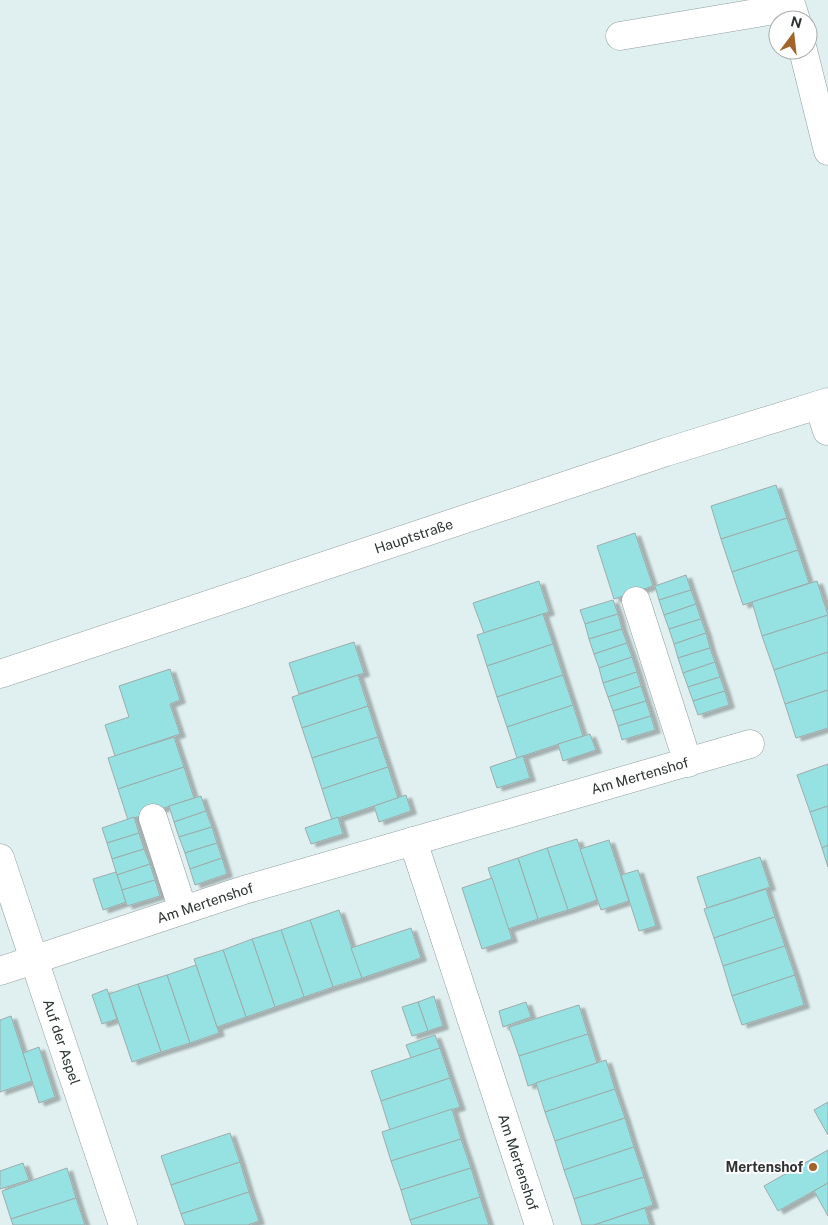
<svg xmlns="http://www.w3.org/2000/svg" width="828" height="1225" font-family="'Public Sans',sans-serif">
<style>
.building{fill:#96e2e2;stroke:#9dacab;filter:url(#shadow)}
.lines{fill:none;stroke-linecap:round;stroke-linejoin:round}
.minor-casing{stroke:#919f9f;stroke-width:29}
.minor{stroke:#fff;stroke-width:28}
.poi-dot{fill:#a26529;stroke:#fff;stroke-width:2}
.labels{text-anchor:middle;stroke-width:4;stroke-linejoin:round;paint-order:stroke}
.street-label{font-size:14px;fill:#2d3333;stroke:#fff}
.poi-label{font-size:14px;font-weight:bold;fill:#2d3333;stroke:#fff;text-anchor:end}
</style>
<defs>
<filter id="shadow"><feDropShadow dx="5.5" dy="3" stdDeviation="1" flood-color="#0004"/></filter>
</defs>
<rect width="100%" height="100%" fill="#e0efef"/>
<g class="building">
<polygon points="776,485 787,518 721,539 711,506"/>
<polygon points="787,518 798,550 732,572 721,539"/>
<polygon points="635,533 653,586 614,599 597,546"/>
<polygon points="798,550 809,583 743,605 732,572"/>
<polygon points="686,575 691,590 659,600 655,586"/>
<polygon points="539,581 549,612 484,633 473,603"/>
<polygon points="817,581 828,615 762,636 752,602"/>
<polygon points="691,590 696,604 664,615 659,600"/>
<polygon points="613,600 618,614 585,624 580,610"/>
<polygon points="696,604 701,619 669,629 664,615"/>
<polygon points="543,614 553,644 487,666 477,635"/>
<polygon points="618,614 622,629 589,639 585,624"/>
<polygon points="828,615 828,652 774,670 762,636"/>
<polygon points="701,619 706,633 674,644 669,629"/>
<polygon points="622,629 627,643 594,654 589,639"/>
<polygon points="706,633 710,648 678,658 674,644"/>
<polygon points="354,642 364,673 299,694 289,663"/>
<polygon points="627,643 632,657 599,668 594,654"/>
<polygon points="553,644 563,675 497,697 487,666"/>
<polygon points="710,648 715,662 683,673 678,658"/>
<polygon points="828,652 828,690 785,704 774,670"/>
<polygon points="632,657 637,672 603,683 599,668"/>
<polygon points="715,662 720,677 688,687 683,673"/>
<polygon points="170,669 180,700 170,704 180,734 115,756 105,725 129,717 119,686"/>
<polygon points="637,672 641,686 608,697 603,683"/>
<polygon points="358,675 368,706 302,728 292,697"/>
<polygon points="563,675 573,705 507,727 497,697"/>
<polygon points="720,677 725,691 693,701 688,687"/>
<polygon points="641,686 646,701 613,711 608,697"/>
<polygon points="828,690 828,728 796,738 785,704"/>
<polygon points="725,691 729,705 698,715 693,701"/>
<polygon points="646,701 651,716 618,726 613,711"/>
<polygon points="573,705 583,736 517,758 507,727"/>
<polygon points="368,706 378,737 312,758 302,728"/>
<polygon points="651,716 655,730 622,740 618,726"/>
<polygon points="590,734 596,750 563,761 558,744"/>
<polygon points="174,737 184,767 118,789 108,758"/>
<polygon points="378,737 388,767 322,789 312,758"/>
<polygon points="523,756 530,778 497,788 490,767"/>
<polygon points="828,764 828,806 810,812 797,775"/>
<polygon points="184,767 194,798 128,820 118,789"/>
<polygon points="388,767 398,798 332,820 322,789"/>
<polygon points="406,795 411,811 379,822 374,806"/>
<polygon points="201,796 206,811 174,822 169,806"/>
<polygon points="828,806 828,845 822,848 810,812"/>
<polygon points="206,811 212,827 179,837 174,822"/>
<polygon points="134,817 139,833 107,843 102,828"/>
<polygon points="338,817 343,834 311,844 305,828"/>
<polygon points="212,827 217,843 185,853 179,837"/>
<polygon points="139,833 144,849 112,859 107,843"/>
<polygon points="577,839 597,900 568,910 547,848"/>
<polygon points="609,840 629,901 601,910 580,849"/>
<polygon points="217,843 222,858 190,869 185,853"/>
<polygon points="828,845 828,867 822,848"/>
<polygon points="547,848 568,910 538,919 518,858"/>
<polygon points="144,849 150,864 117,875 112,859"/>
<polygon points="760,857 770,887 707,908 697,877"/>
<polygon points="222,858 227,874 195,885 190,869"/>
<polygon points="518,858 538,919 508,929 488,868"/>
<polygon points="150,864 155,880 122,890 117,875"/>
<polygon points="638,870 656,926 639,931 621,875"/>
<polygon points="116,872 126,902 103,910 93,879"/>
<polygon points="492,878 512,939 482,949 462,888"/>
<polygon points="155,880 160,896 127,906 122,890"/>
<polygon points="766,889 775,917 714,938 704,909"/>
<polygon points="339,910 362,978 333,987 310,920"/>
<polygon points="775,917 785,946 723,966 714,938"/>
<polygon points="310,920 333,987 304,997 281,930"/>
<polygon points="411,928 421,958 362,978 351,948"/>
<polygon points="281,930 304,997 275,1007 252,939"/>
<polygon points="252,939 275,1007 246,1017 223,950"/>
<polygon points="785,946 795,975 732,996 723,966"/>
<polygon points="223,950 246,1017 217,1027 194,959"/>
<polygon points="196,965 219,1033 190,1043 167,975"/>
<polygon points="167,975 190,1043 161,1052 138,984"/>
<polygon points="795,975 804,1005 742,1025 732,996"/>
<polygon points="138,984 161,1052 132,1062 109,994"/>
<polygon points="107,989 117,1019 102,1024 92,995"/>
<polygon points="434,996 443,1026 428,1031 418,1002"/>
<polygon points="418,1002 428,1031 412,1036 402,1007"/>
<polygon points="526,1002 531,1017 503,1027 499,1011"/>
<polygon points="579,1005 588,1034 519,1056 509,1027"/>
<polygon points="11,1016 32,1081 0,1092 0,1020"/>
<polygon points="588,1034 597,1063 528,1086 519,1056"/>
<polygon points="435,1035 440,1048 411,1058 406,1045"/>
<polygon points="39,1047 55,1097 39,1103 23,1053"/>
<polygon points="440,1048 450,1078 381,1101 371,1071"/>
<polygon points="606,1060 615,1089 545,1112 536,1083"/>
<polygon points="450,1078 460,1107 390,1130 381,1101"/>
<polygon points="615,1089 625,1118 555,1141 545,1112"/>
<polygon points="828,1102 828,1135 814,1110"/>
<polygon points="452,1109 461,1139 391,1161 382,1132"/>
<polygon points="625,1118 634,1147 564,1170 555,1141"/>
<polygon points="230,1133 240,1162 171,1185 161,1156"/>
<polygon points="461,1139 471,1168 401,1190 391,1161"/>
<polygon points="634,1147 644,1177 574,1199 564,1170"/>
<polygon points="828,1150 828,1183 778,1211 764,1186"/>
<polygon points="240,1162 249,1192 181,1214 171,1185"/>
<polygon points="23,1163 29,1180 0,1189 0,1171"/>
<polygon points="67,1168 76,1198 11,1219 2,1191"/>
<polygon points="471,1168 480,1197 410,1220 401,1190"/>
<polygon points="644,1177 653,1205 594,1225 582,1225 574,1199"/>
<polygon points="828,1183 828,1216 814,1191"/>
<polygon points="249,1192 259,1221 248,1225 185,1225 181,1214"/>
<polygon points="480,1197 489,1225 412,1225 410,1220"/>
<polygon points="76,1198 85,1225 13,1225 11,1219"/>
<polygon points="645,1208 650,1225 594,1225"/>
</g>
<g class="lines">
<defs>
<g id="minor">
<polyline points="620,36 792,7 796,20"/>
<polyline points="803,50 828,151"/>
<polyline points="819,405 827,431"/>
<polyline points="636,601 688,763"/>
<path id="s1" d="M0,674L666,452L828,402"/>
<polyline points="153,818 183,910"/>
<path id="s2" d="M413,841L539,1225"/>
<path id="s3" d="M0,858L123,1225"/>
<path id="s4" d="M0,971L244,890L750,744"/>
</g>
</defs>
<use href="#minor" class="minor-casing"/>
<use href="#minor" class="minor"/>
</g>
<circle class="poi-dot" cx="813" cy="1167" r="5"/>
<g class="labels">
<g class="street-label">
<text dy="5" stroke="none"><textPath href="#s1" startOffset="436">Hauptstraße</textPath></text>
<text dy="5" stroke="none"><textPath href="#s4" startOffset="669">Am Mertenshof</textPath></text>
<text dy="5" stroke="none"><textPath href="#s4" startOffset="216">Am Mertenshof</textPath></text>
<text dy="5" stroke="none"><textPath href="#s3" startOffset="194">Auf der Aspel</textPath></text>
<text dy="5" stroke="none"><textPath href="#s2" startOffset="338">Am Mertenshof</textPath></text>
</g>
<g class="poi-label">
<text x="803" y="1172">Mertenshof</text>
</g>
</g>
<g transform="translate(793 35) rotate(15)"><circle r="24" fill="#ffffff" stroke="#abadad"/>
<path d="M0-4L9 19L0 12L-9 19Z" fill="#a26529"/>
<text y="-8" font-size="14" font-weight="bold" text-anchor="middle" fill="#2d3333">N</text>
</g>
</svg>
